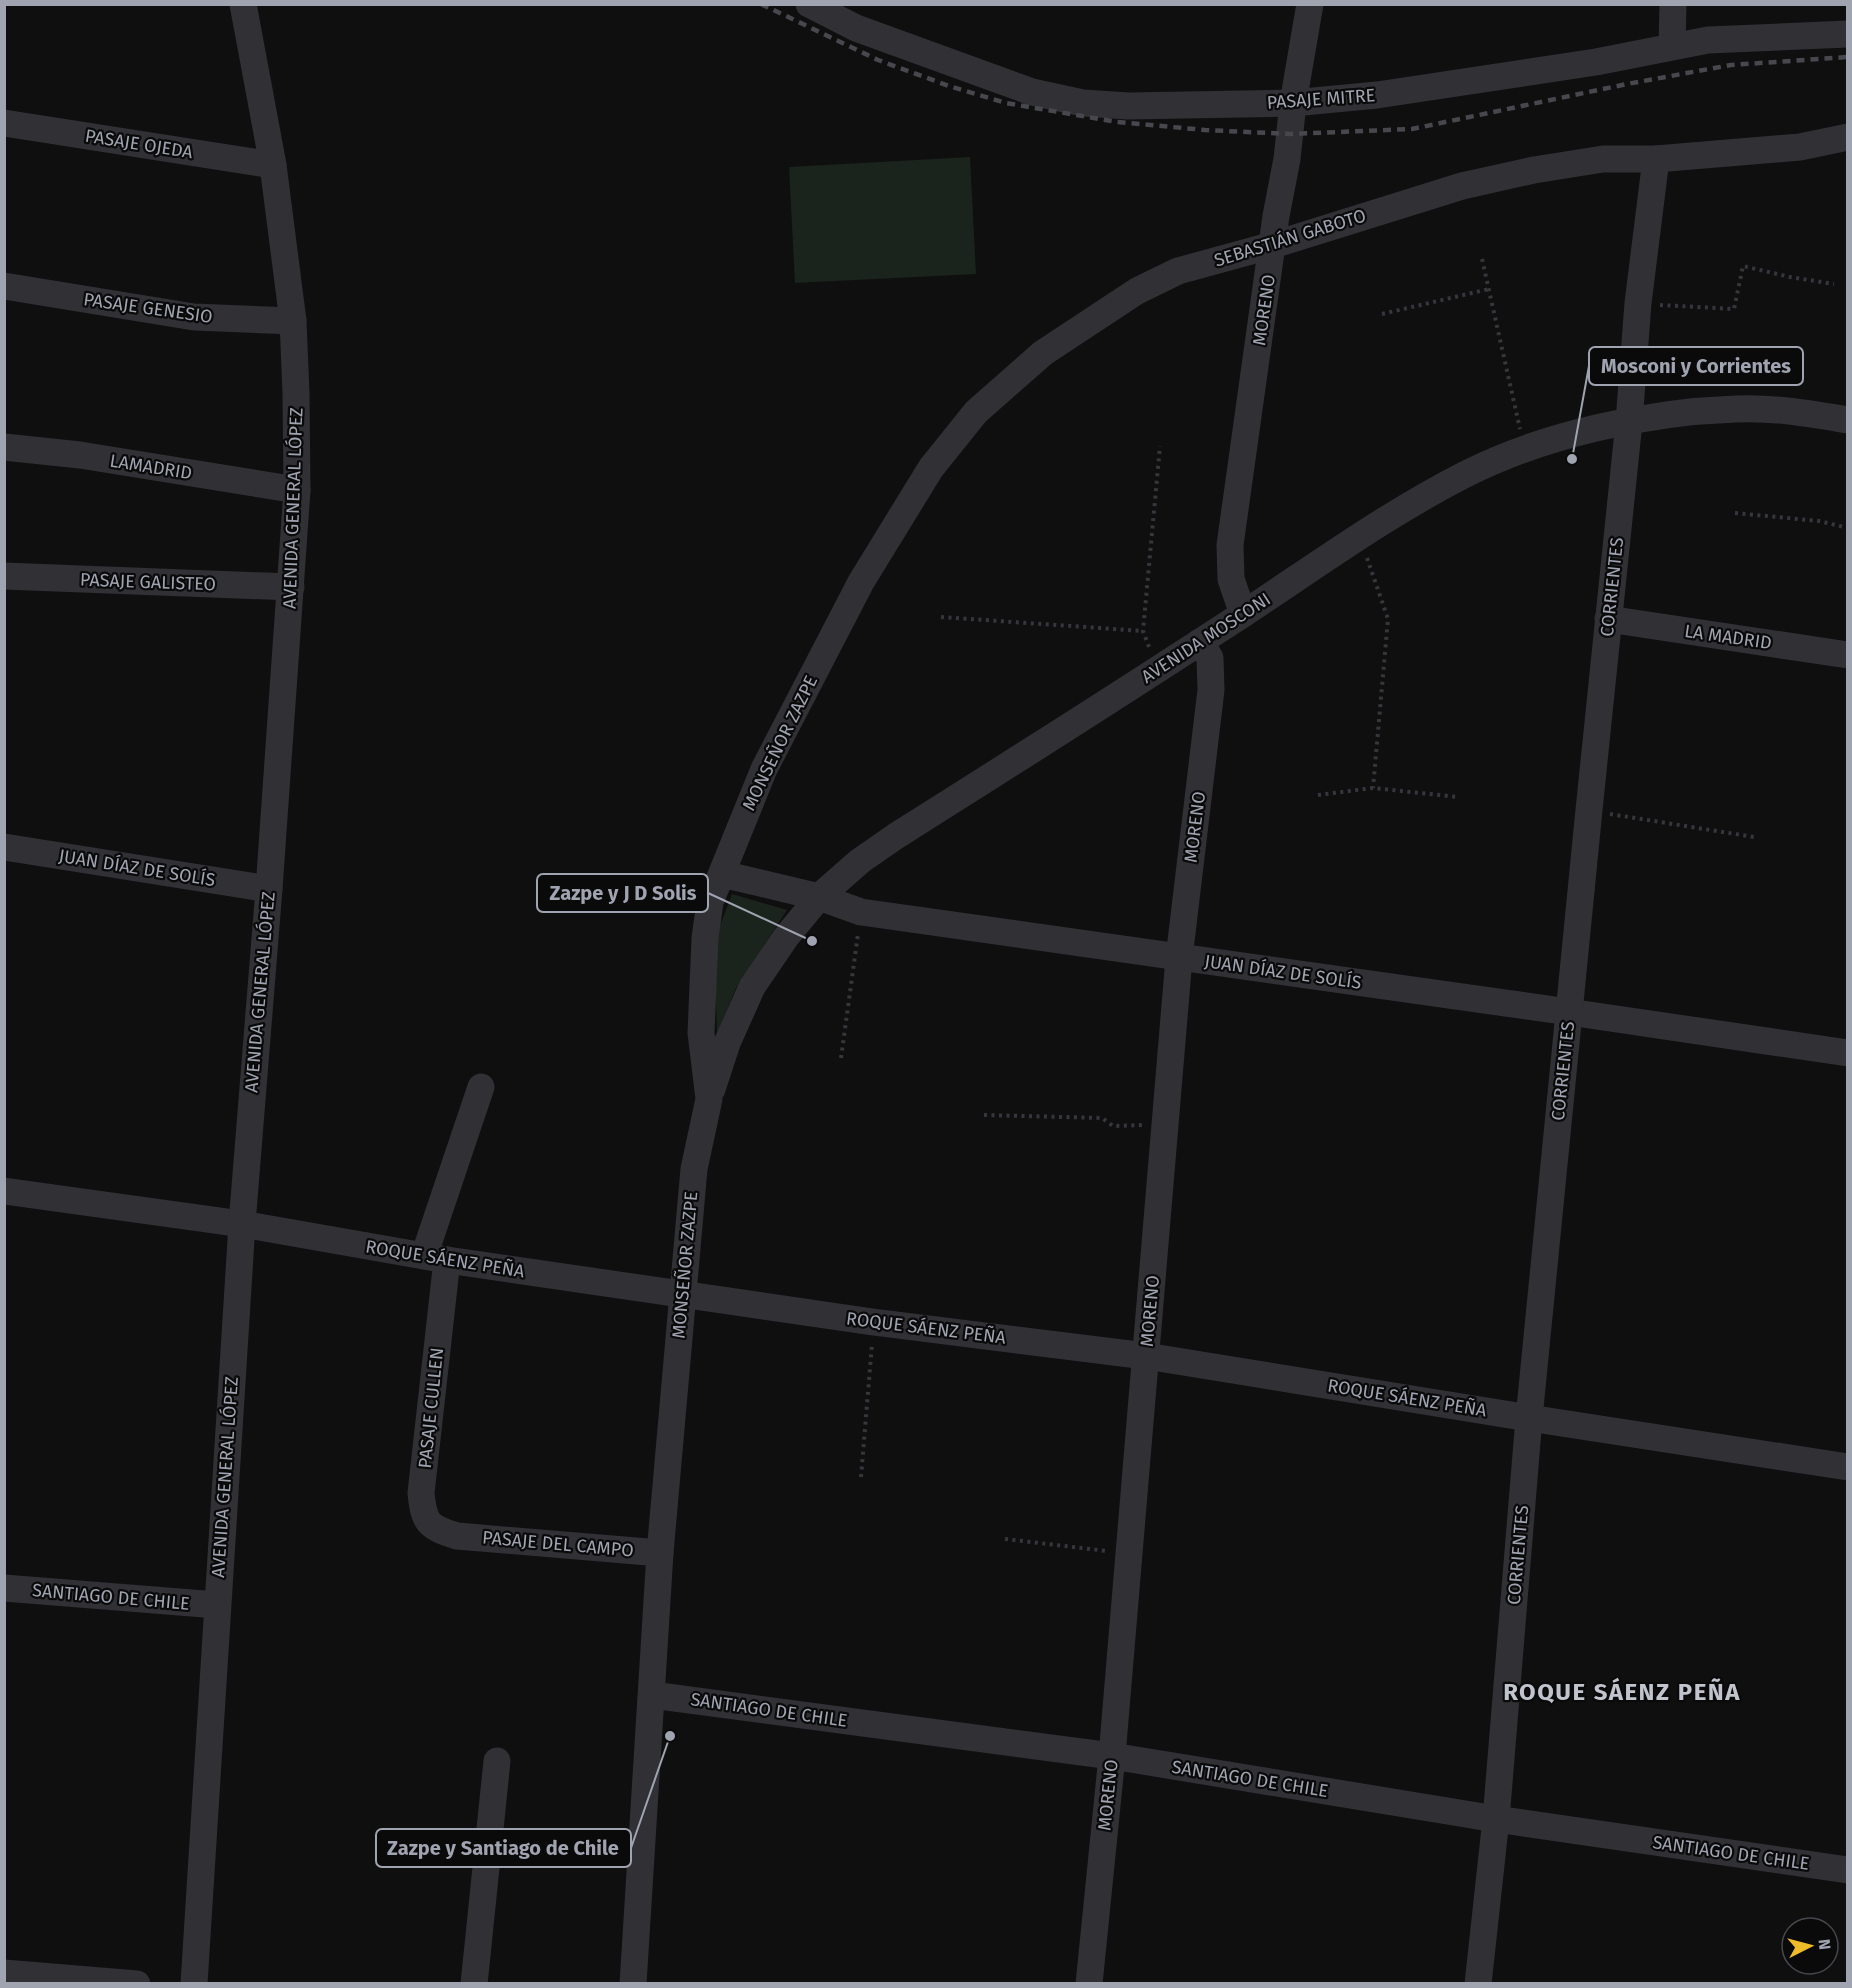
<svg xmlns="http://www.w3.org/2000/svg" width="1852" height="1988" font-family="'Fira Sans',sans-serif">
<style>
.green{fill:#1b231d}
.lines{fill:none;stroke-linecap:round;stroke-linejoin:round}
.path{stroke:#36373c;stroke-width:4;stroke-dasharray:3 4.5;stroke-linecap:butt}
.minor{stroke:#303035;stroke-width:27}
.rail{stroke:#47484e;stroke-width:4.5;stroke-dasharray:8 6;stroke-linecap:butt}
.labels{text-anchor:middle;stroke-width:4.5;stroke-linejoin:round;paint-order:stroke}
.street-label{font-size:18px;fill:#a0a4b1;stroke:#0a0a0b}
.district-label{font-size:24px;font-weight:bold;letter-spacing:1.5px;fill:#c1c3cd;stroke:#0a0a0b}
.leader{fill:none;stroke:#a0a4b1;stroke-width:2}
.callout-dot{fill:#a0a4b1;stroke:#0a0a0b;stroke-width:2}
.callout{fill:#0a0a0b;stroke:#a0a4b1;stroke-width:2}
.callout-label{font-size:20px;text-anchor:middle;font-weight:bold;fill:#a0a4b1}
</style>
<rect width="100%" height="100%" fill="#0f0f10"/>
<g class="green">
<polygon points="970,157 976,274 795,283 789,167"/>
<polygon points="732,894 787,910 736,988 717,1033 714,942"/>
</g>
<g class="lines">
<g class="path">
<polyline points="1482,259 1520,429"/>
<polyline points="1660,305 1734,309 1743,266 1790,277 1834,284"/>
<polyline points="1382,314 1489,289"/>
<polyline points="1735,513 1819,521 1848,528"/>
<polyline points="1367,558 1388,619 1373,788"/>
<polyline points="941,617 1143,631"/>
<polyline points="1149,647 1143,631 1160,446"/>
<polyline points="1318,795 1373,788 1458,797"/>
<polyline points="1610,814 1754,837"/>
<polyline points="841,1058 858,934"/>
<polyline points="984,1115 1102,1118 1113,1126 1143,1125"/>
<polyline points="861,1477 872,1344"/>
<polyline points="1005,1539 1107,1551"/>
</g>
<g class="minor">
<polyline points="809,4 856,28 1032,92 1083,103 1128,106 1293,103 1377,95 1596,62 1708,40 1848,34"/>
<polyline points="1672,46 1673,4"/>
<polyline points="4,123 273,165"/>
<polyline points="4,286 194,317 293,321"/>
<polyline points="4,447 80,455 297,490"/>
<polyline points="4,576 291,587"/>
<polyline points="1243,614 1231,579 1230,545 1276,216 1287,159 1293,103 1310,4"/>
<polyline points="1608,619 1848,655"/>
<polyline points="4,847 269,889"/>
<polyline points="722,874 819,897 861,912 1569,1012 1848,1053"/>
<path d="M712,1089L727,1043L752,987L786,937L819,897L860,861L896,836C1004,768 1111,700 1217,631C1300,578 1379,518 1466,474C1545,434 1648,412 1736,409C1773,407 1811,414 1848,420"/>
<polyline points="4,1191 242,1224 447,1260 873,1322 1146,1356 1529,1418 1848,1467"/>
<polyline points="424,1256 481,1087"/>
<path d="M447,1260L421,1493C424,1523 428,1527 457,1536L660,1553"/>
<polyline points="4,1588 217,1605"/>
<polyline points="652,1695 1112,1756 1496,1819 1848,1870"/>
<polyline points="4,1973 137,1984"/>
<polyline points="194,1984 242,1224 269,889 297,490 296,393 293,321 273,165 243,4"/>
<polyline points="474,1984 497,1761"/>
<polyline points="633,1984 660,1553 694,1169 709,1099 701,1033 705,938 710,902 764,769 861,582 931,468 976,412 1043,353 1137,291 1178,271 1273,245 1462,186 1534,170 1603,159 1656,159 1800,147 1848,137"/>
<polyline points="1089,1984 1112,1756 1179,958 1211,690 1210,658 1200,642"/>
<polyline points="1478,1984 1496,1819 1529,1418 1589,810 1629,422 1638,303 1656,159"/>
</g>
<polyline class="rail" points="761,4 878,60 949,86 1006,103 1117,122 1205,130 1290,134 1412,129 1627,84 1731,65 1848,57"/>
</g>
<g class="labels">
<g class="street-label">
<text transform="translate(1321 99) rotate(-4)" y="6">PASAJE MITRE</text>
<text transform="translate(139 144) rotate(9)" y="6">PASAJE OJEDA</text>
<text transform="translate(1290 238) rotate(-17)" y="6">SEBASTIÁN GABOTO</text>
<text transform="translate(148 308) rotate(8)" y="6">PASAJE GENESIO</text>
<text transform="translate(1264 310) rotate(-82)" y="6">MORENO</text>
<text transform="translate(151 467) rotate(9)" y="6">LAMADRID</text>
<text transform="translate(293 508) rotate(-88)" y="6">AVENIDA GENERAL LÓPEZ</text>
<text transform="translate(148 582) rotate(2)" y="6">PASAJE GALISTEO</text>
<text transform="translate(1612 587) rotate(-84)" y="6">CORRIENTES</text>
<text transform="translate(1728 637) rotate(8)" y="6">LA MADRID</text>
<text transform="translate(1206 638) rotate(-33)" y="6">AVENIDA MOSCONI</text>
<text transform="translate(780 743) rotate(-64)" y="6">MONSEÑOR ZAZPE</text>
<text transform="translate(1195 827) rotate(-83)" y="6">MORENO</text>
<text transform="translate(137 868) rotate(9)" y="6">JUAN DÍAZ DE SOLÍS</text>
<text transform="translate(1283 972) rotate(8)" y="6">JUAN DÍAZ DE SOLÍS</text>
<text transform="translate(260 992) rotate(-85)" y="6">AVENIDA GENERAL LÓPEZ</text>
<text transform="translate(1563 1071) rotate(-84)" y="6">CORRIENTES</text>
<text transform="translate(445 1259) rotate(9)" y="6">ROQUE SÁENZ PEÑA</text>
<text transform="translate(685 1265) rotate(-85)" y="6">MONSEÑOR ZAZPE</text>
<text transform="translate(1150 1311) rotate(-85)" y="6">MORENO</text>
<text transform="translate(926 1328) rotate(7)" y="6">ROQUE SÁENZ PEÑA</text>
<text transform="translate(1407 1398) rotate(9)" y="6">ROQUE SÁENZ PEÑA</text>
<text transform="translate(431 1408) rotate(-84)" y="6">PASAJE CULLEN</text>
<text transform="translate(225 1477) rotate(-86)" y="6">AVENIDA GENERAL LÓPEZ</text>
<text transform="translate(558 1544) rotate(5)" y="6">PASAJE DEL CAMPO</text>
<text transform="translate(1518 1555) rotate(-85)" y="6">CORRIENTES</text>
<text transform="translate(111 1597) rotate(5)" y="6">SANTIAGO DE CHILE</text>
<text transform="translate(769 1710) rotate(8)" y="6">SANTIAGO DE CHILE</text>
<text transform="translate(1250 1779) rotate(9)" y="6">SANTIAGO DE CHILE</text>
<text transform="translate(1108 1795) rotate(-84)" y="6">MORENO</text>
<text transform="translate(1731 1853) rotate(8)" y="6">SANTIAGO DE CHILE</text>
</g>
<g class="district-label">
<text x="1622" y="1700">ROQUE SÁENZ PEÑA</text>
</g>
</g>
<path class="leader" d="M1572 459L1589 366M812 941L708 893M670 1736L631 1848"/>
<g class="callout-dot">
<circle cx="1572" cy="459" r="6"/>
<circle cx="812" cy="941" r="6"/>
<circle cx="670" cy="1736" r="6"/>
</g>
<g class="callout">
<rect x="1589" y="347" width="214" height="38" rx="6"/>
<rect x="537" y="874" width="171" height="38" rx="6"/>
<rect x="376" y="1829" width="255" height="38" rx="6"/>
</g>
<g class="callout-label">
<text x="1696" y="373">Mosconi y Corrientes</text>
<text x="623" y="900">Zazpe y J D Solis</text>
<text x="503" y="1855">Zazpe y Santiago de Chile</text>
</g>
<rect width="1852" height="1988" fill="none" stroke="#a0a4b1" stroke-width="12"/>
<g transform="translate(1810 1946) rotate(84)"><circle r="28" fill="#0a0a0b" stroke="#46484d" stroke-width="1.5"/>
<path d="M0-4.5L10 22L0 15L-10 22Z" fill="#efbb28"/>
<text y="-9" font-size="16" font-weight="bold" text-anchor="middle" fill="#a0a4b1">N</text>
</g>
</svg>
